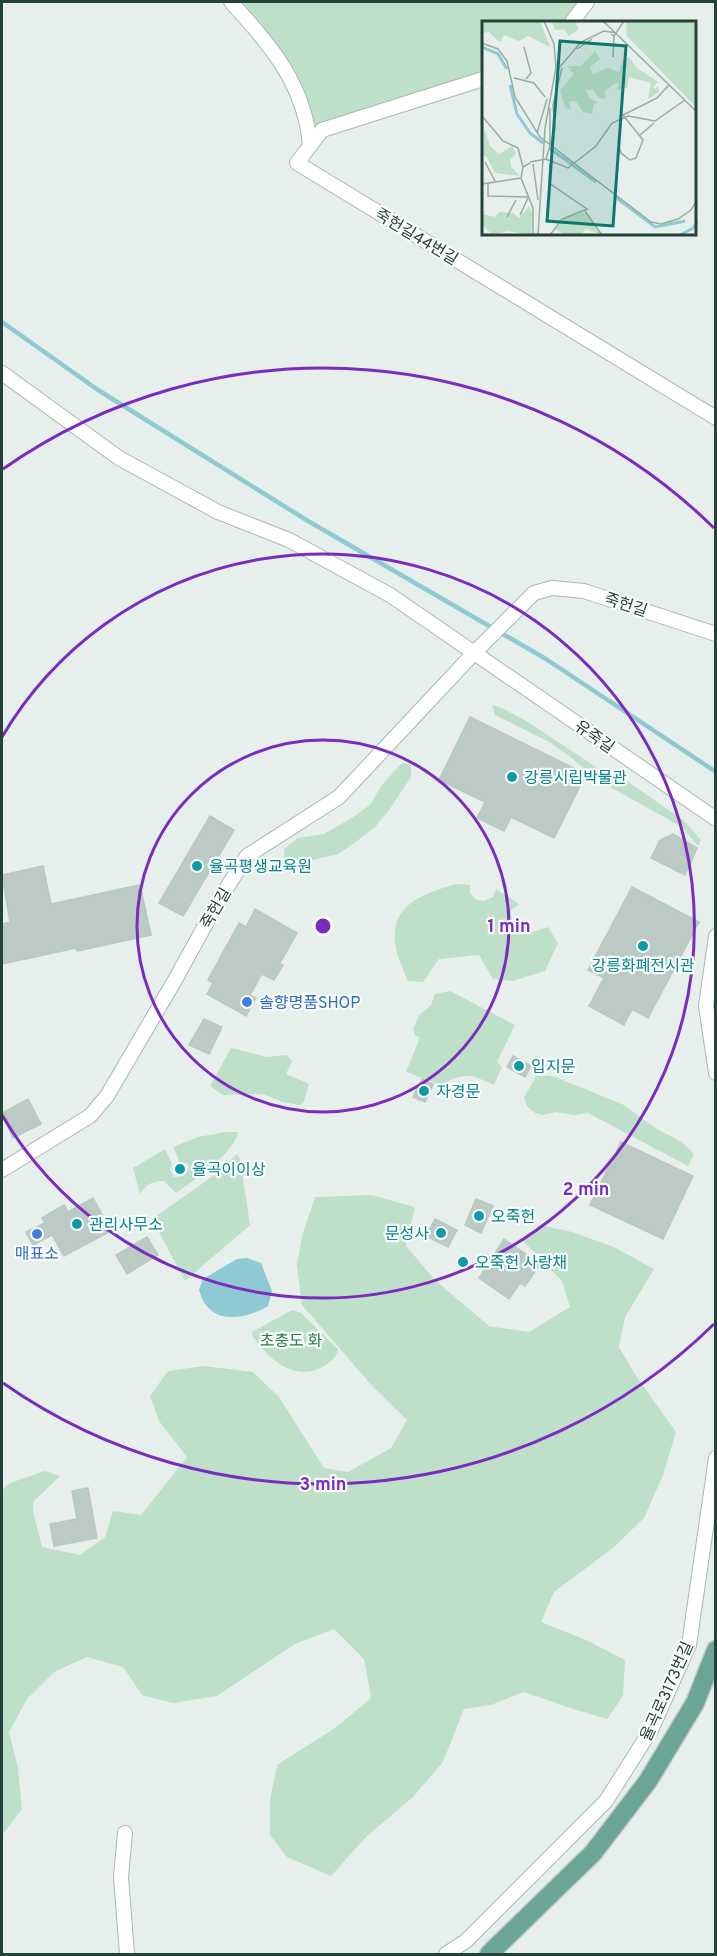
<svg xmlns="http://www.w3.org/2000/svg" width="717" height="1956" font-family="Overpass,'Noto Sans KR',sans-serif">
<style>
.green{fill:#bfe0c8}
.water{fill:#8ec9d4}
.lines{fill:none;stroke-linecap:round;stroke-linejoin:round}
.stream{stroke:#8ec9d4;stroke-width:4.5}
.building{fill:#bbcac4;stroke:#b8c9c2;stroke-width:1.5}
.street-casing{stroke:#a8b8b2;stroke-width:16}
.primary-casing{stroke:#c2cac8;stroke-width:21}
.street{stroke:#fff;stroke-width:14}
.primary{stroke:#6aa596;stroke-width:18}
.ring{fill:none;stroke:#7b2cbf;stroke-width:3}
.culture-dot{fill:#0f9aa8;stroke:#f7fbf9;stroke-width:2}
.shop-dot{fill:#3f7fe0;stroke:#f7fbf9;stroke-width:2}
.labels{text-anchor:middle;stroke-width:4.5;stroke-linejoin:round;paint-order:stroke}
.street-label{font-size:16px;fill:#24423a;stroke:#f7fbf9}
.culture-label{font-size:16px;fill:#0d838f;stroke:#f7fbf9;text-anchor:start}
.shop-label{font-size:16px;fill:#366cbe;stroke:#f7fbf9;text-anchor:start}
.park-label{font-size:16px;fill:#2d7a4b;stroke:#f7fbf9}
.inset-river{fill:none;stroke:#8ec9d4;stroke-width:3}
.inset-road{fill:none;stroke:#98aaa4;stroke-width:1.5}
.view{fill:#0f766e;fill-opacity:0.15;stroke:#0f766e;stroke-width:3}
.inset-edge{fill:none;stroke:#24423a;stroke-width:3}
.centre{fill:#7b2cbf;stroke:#f7fbf9;stroke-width:3}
.ring-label{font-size:18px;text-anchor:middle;font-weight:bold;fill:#7b2cbf;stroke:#f7fbf9;stroke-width:4.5;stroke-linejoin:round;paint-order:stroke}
</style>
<rect width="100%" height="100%" fill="#e6efeb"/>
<g class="green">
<polygon points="237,2 583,2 567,22 483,22 483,76 316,127 310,121"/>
<polygon points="492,705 502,708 528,722 602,771 624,779 683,820 701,840 698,846 682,827 601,782 569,756 549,742 495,715"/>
<polygon points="402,763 411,765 411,777 389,810 375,827 357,841 338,854 317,859 302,864 285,860 284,849 298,838 324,834 352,818 371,804 381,786"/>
<path d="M456,884L470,885V893L475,899L484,901L493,897L496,889L519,904L511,910C511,937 527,935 548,927L558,943L545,971L513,981L493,979L479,955L439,959L423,982L408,981C403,969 396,955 395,942C391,903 426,893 456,884Z"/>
<path d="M450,991L515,1025L497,1062L502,1067L494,1085C471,1074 464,1072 441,1085L406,1072L420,1038L415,1035L413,1028L420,1014L431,1005L435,994Z"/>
<polygon points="231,1048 267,1057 287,1055 292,1061 286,1074 309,1084 304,1101 301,1105 282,1102 263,1094 223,1095 210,1086"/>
<polygon points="536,1076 553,1076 624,1105 655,1128 682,1142 694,1154 688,1166 588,1113 574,1115 556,1112 542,1115 535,1113 527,1106 524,1098"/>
<path d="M226,1132H238C234,1154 194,1180 176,1193L164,1181C152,1181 147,1184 140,1194L133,1168L165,1149L172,1164L170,1169L174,1177L184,1176L189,1168L187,1163L180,1162L173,1147L198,1137Z"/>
<polygon points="237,1154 240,1159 250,1225 185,1281 152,1219 216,1174"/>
<polygon points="371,1195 415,1207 406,1246 435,1280 489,1326 529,1332 570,1307 562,1281 523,1241 540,1225 572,1232 614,1247 654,1269 625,1317 619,1347 636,1376 676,1432 663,1475 644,1518 613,1548 554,1592 541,1622 586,1640 625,1660 623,1696 607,1719 570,1708 524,1692 491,1705 464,1709 443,1762 413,1797 367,1836 331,1876 287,1857 270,1835 270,1800 277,1765 335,1728 371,1698 364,1659 334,1629 295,1644 217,1696 173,1703 142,1695 123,1667 87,1657 54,1672 27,1699 9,1732 18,1768 22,1809 2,1835 2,1490 10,1483 45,1471 60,1476 33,1502 34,1515 42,1547 80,1555 105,1537 113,1511 141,1515 187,1457 159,1421 150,1396 168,1371 204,1366 253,1372 279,1397 324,1468 348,1472 391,1448 407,1420 373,1387 302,1305 297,1265 302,1236 315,1197"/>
<path d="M292,1310L301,1313L338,1349C337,1357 333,1359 327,1364C298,1385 268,1360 252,1335V1332Z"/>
</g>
<path class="water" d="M247,1258L261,1263L272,1291L268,1306C250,1317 220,1325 205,1304C202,1300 201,1295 199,1290L203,1279L237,1259Z"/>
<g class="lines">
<polyline class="stream" points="2,322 98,390 308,521 546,659 716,772"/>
</g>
<g class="building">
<polygon points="470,717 586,774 554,838 511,817 504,831 477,818 485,802 439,780"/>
<polygon points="210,816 234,830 183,916 159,903"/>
<polygon points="673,834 697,848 685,875 651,858 660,840"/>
<polygon points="43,866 51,904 140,885 151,935 77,951 76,948 2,964 2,924 10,922 2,875"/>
<polygon points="632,887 699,922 648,1018 632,1009 624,1025 589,1006 604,978 588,970"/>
<polygon points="255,909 297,933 280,963 283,965 274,980 262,974 250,995 256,998 246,1016 207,994 213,983 208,980 239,923 246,927"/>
<polygon points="204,1019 222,1027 209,1054 189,1045"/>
<polygon points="513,1056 531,1066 525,1077 507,1067"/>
<polygon points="422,1079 433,1084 425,1102 413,1097"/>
<polygon points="28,1099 41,1124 13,1138 2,1113"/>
<polygon points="621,1142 693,1176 663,1239 590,1205"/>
<polygon points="93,1198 111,1231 64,1256 52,1235 33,1245 26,1232 45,1223 42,1218 64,1205 68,1212"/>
<polygon points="476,1199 493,1206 481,1233 465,1225"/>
<polygon points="435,1219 457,1230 448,1247 426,1236"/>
<polygon points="147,1237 158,1255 127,1274 116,1255"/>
<polygon points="504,1239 540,1264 525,1286 520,1283 509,1299 479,1278"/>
<polygon points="88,1488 97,1538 54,1546 50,1524 77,1519 72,1491"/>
</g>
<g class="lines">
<defs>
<g id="street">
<path d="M231,2C270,45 305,84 310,146"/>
<polyline points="572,22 587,2"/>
<polyline points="483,79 322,130 297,163 716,418"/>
<polyline points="2,373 119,458 218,512 289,540 390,595 716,819"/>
<polyline points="716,936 706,1006 716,1073"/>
<polyline points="2,1170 90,1116 107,1096 175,980 219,900 247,856 339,797 474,653 534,593 552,588 584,591 716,634"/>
<polyline points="125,1833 121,1877 127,1954"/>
<polyline points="446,1954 466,1941 606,1801 651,1730 689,1645 716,1458"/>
</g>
<polyline id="primary" points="489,1954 593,1853 648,1781 695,1703 716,1650"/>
</defs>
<use href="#street" class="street-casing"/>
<use href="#primary" class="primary-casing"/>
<use href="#street" class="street"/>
<use href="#primary" class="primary"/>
</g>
<g class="ring">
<circle cx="323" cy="926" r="186"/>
<path d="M2 737A372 372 0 1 1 2 1115"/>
<path d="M714 1324A558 558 0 0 1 3 1383M3 469A558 558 0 0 1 714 528"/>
</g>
<g class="culture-dot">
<circle cx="512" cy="777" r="6"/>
<circle cx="197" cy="866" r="6"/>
<circle cx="643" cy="946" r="6"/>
<circle cx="519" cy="1066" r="6"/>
<circle cx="424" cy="1091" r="6"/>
<circle cx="180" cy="1169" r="6"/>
<circle cx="479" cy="1216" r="6"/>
<circle cx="77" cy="1224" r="6"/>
<circle cx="441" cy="1233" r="6"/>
<circle cx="463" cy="1262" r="6"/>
</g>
<g class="shop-dot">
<circle cx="247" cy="1002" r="6"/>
<circle cx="37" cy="1234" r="6"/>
</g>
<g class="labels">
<g class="street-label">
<text transform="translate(417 236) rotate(31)" y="6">죽헌길44번길</text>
<text transform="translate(626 604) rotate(18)" y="6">죽헌길</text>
<text transform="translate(595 736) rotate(35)" y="6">유죽길</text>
<text transform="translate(215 908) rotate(-60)" y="6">죽헌길</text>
<text transform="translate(666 1691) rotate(-66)" y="6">율곡로3173번길</text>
</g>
<g class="culture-label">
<text x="524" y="783">강릉시립박물관</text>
<text x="209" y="872">율곡평생교육원</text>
<text x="643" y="971" text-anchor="middle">강릉화폐전시관</text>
<text x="531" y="1072">입지문</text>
<text x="436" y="1097">자경문</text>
<text x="192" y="1175">율곡이이상</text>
<text x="491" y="1222">오죽헌</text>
<text x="89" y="1230">관리사무소</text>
<text x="429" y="1239" text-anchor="end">문성사</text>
<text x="475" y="1268">오죽헌 사랑채</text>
</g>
<g class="shop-label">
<text x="259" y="1008">솔향명품SHOP</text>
<text x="37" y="1259" text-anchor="middle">매표소</text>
</g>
<g class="park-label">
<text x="291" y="1346">초충도 화</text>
</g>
</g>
<g transform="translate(482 21)">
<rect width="214" height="214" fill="#e6efeb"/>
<path d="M0,0H58L68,26L46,15L37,20L22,14L19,21L15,19L7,11L0,12ZM70,0H93L97,8L87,15L82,8L73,9ZM144,0H214V86L145,15ZM113,30L118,38L108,46L111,53L126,47L137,51L141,38L147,36L155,47L176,61L171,66L173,68L176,65L177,71L166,78L169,62L147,56L145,67L135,69L137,63L134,62L123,70L124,78L117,77L111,68L104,69L108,78L116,81L112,83L110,93L101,91L94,80L87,81L89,89L83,86L78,69L92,53L85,45H99ZM2,107L8,125L17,133L30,125L34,132L28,139L29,146L38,155L13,152L5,136L0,134ZM47,185L51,194L49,214L26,210L11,214L0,204V193L13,196L17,191L31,192L37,197ZM103,191L120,214L104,208L98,214H83L73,208L85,195Z" fill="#bfe0c8"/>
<path class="inset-river" d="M0,26L16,33L25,48M28,64L35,93L48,112L61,122M67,127L114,161M132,175L173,206L203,200M198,214L211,207L215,201"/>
<path class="inset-road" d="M121,0L215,91M129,13L132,15L142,0M0,22L16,28L25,40L33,76L58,116L169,201L179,203L196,198L209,189L215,179M42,26L49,52L44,58M95,28L110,18M131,36L132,15M76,48L99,21L122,10L135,12M32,57L52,62L63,76M68,87V123M0,95L21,120L36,127L41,146M55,112L65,78M157,115L172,102M137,125L139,132L148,139L154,137L161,119L141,94L175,77L187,64M64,138L73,108L71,84L80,47M53,140L48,141L64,138L86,147L114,125L130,102L146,95L173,100L203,79M3,141L13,160M48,142L41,146L39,157L51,187V214M51,143L56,179M6,161V175L47,176M0,163L39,157M103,190L120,214M38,194L46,177M25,196L34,179M56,214L63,107L74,46L72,23L62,0M68,214L80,198L105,188L67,162L68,142"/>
<path class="view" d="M78,20L144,25L131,205L65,200Z"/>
<rect width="214" height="214" class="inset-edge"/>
</g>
<circle cx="323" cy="926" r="9" class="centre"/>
<g class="ring-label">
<text x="509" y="932">1 min</text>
<text x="586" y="1195">2 min</text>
<text x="323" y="1490">3 min</text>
</g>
<rect width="717" height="1956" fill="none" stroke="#24423a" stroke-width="6"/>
</svg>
